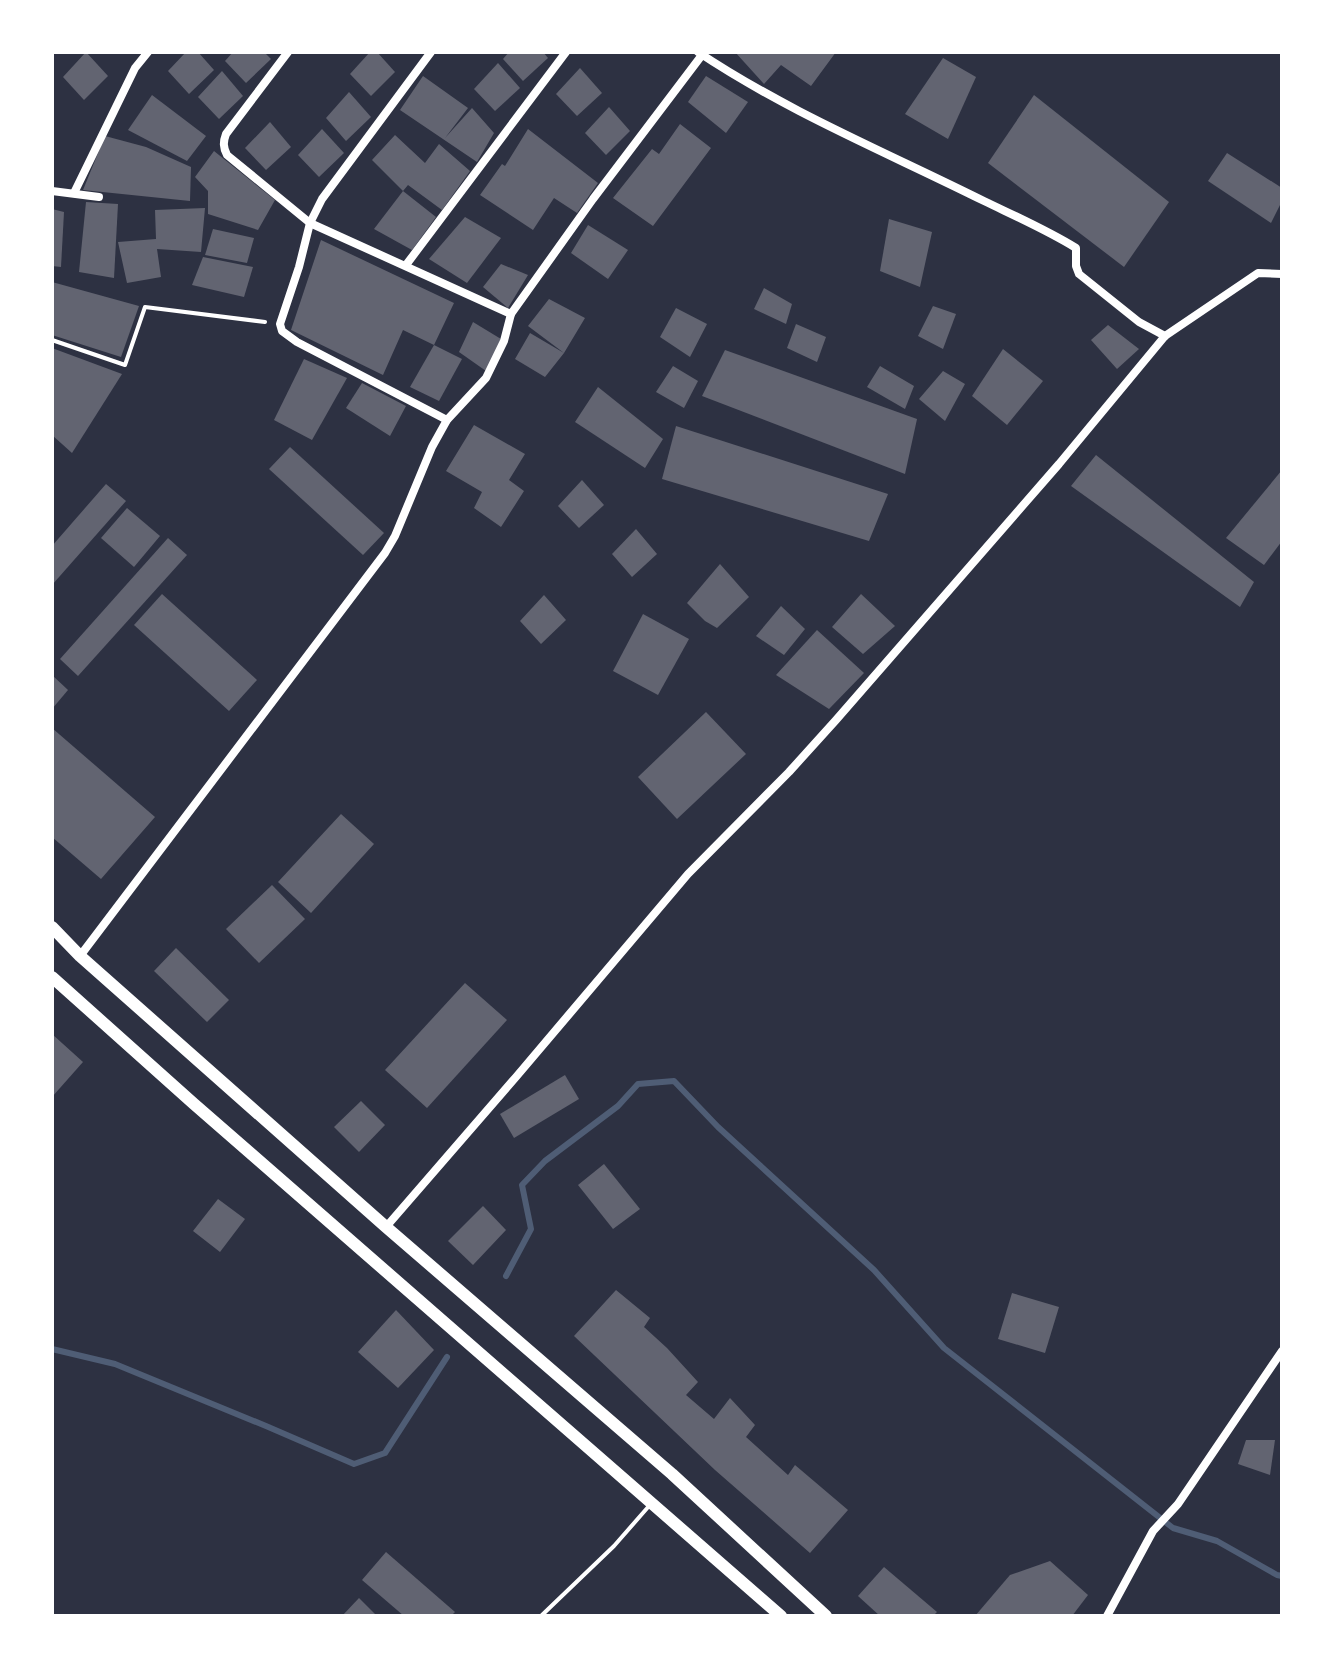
<svg xmlns="http://www.w3.org/2000/svg" width="1334" height="1668" font-family="'Sofia Sans Condensed',sans-serif">
<style>
.lines{fill:none;stroke-linecap:round;stroke-linejoin:round}
.stream{stroke:#4f5d75;stroke-width:6}
.building{fill:#626471}
.path{stroke:#fff;stroke-width:4}
.service{stroke:#fff;stroke-width:4}
.minor{stroke:#fff;stroke-width:8}
.secondary{stroke:#fff;stroke-width:12}
</style>
<rect width="100%" height="100%" fill="#2d3142"/>
<g class="lines">
<g class="stream">
<polyline points="506,1276 531,1229 522,1185 545,1161 618,1106 638,1084 674,1081 718,1127 874,1270 944,1348 1173,1528 1217,1541 1277,1575 1282,1576"/>
<polyline points="52,1349 115,1364 266,1426 354,1464 385,1453 447,1357"/>
</g>
</g>
<g class="building">
<polygon points="86,52 108,76 84,100 63,77"/>
<polygon points="186,52 198,52 214,70 189,94 168,71"/>
<polygon points="233,52 264,52 271,59 246,83 225,61"/>
<polygon points="370,52 377,52 395,72 371,96 350,74"/>
<polygon points="509,52 543,52 548,58 523,81 503,59"/>
<polygon points="735,52 836,52 811,86 781,65 764,84"/>
<polygon points="943,58 976,77 948,139 905,114"/>
<polygon points="498,63 520,88 495,111 474,89"/>
<polygon points="580,68 602,93 577,116 556,94"/>
<polygon points="222,71 243,96 219,119 198,97"/>
<polygon points="423,76 468,108 445,138 472,108 494,133 477,162 400,110"/>
<polygon points="706,76 748,102 726,133 688,102"/>
<polygon points="349,92 371,117 346,141 326,118"/>
<polygon points="152,95 206,136 187,161 128,130"/>
<polygon points="1034,95 1169,202 1124,267 988,163"/>
<polygon points="609,107 630,131 606,155 585,133"/>
<polygon points="270,122 291,147 266,170 245,148"/>
<polygon points="680,124 711,148 653,226 613,198 652,149 659,154"/>
<polygon points="322,129 344,153 319,177 298,155"/>
<polygon points="528,129 598,183 577,213 554,198 533,230 480,195 502,164 505,166"/>
<polygon points="395,135 425,163 439,144 470,171 442,210 408,185 403,191 372,160"/>
<polygon points="105,136 146,147 191,167 190,201 83,190"/>
<polygon points="214,151 275,200 258,230 208,214 208,191 195,177"/>
<polygon points="1227,153 1282,188 1282,201 1271,223 1208,181"/>
<polygon points="403,191 436,217 412,250 374,229"/>
<polygon points="86,202 118,204 114,278 79,272"/>
<polygon points="205,208 201,252 157,249 161,277 127,283 118,242 156,239 155,210"/>
<polygon points="52,209 64,212 61,267 52,266"/>
<polygon points="465,217 501,238 467,283 429,259"/>
<polygon points="889,219 932,232 920,287 880,271"/>
<polygon points="588,225 628,250 608,279 571,253"/>
<polygon points="213,229 254,238 247,263 205,255"/>
<polygon points="321,240 454,303 434,345 403,330 383,375 291,330"/>
<polygon points="203,257 253,267 244,297 192,285"/>
<polygon points="501,264 528,275 508,308 483,287"/>
<polygon points="52,282 139,306 121,357 52,335"/>
<polygon points="764,288 792,304 786,324 754,309"/>
<polygon points="549,299 585,318 564,353 545,377 515,359 530,333 564,353 528,326"/>
<polygon points="933,306 956,314 943,349 918,336"/>
<polygon points="676,308 707,324 690,357 660,337"/>
<polygon points="473,322 501,339 486,371 459,352"/>
<polygon points="796,324 826,337 817,362 787,348"/>
<polygon points="1108,325 1139,349 1117,369 1091,340"/>
<polygon points="434,345 462,359 439,401 410,387"/>
<polygon points="52,348 122,374 72,453 52,435"/>
<polygon points="1003,349 1043,381 1007,425 972,396"/>
<polygon points="725,350 917,419 905,474 702,396"/>
<polygon points="304,359 347,378 312,440 274,420"/>
<polygon points="673,366 698,381 684,408 656,392"/>
<polygon points="880,366 914,386 905,409 867,387"/>
<polygon points="943,371 965,384 945,421 919,399"/>
<polygon points="362,383 406,406 390,436 346,408"/>
<polygon points="598,387 663,439 645,468 575,422"/>
<polygon points="474,425 525,454 509,480 524,491 501,527 474,508 482,492 446,471"/>
<polygon points="676,426 888,494 869,541 662,479"/>
<polygon points="290,447 384,533 363,555 269,469"/>
<polygon points="1096,455 1254,582 1240,607 1071,486"/>
<polygon points="1282,470 1282,541 1264,565 1226,538"/>
<polygon points="582,480 604,505 579,528 558,506"/>
<polygon points="106,484 126,501 52,585 52,546"/>
<polygon points="127,508 160,536 134,567 101,538"/>
<polygon points="636,529 657,554 632,577 612,554"/>
<polygon points="168,538 187,555 78,676 60,659"/>
<polygon points="720,564 749,597 717,628 705,621 687,603"/>
<polygon points="162,594 257,680 229,711 134,625"/>
<polygon points="861,594 895,626 863,654 832,627"/>
<polygon points="544,595 566,620 541,644 520,621"/>
<polygon points="781,606 805,629 784,655 756,636"/>
<polygon points="643,614 689,639 658,695 613,671"/>
<polygon points="817,630 864,673 829,709 776,675"/>
<polygon points="52,675 68,690 52,709"/>
<polygon points="706,712 746,754 677,819 638,777"/>
<polygon points="52,728 155,817 101,879 52,837"/>
<polygon points="341,814 374,844 311,913 278,882"/>
<polygon points="272,885 305,919 259,963 226,929"/>
<polygon points="176,948 229,1000 207,1022 154,971"/>
<polygon points="465,983 507,1020 427,1108 385,1070"/>
<polygon points="52,1034 83,1062 52,1097"/>
<polygon points="565,1075 579,1099 514,1138 500,1114"/>
<polygon points="361,1101 385,1125 359,1152 334,1127"/>
<polygon points="604,1164 640,1209 613,1229 578,1185"/>
<polygon points="218,1199 245,1219 220,1252 193,1231"/>
<polygon points="483,1206 506,1230 473,1265 448,1241"/>
<polygon points="616,1290 650,1318 644,1327 667,1348 698,1382 686,1395 714,1419 730,1398 755,1425 746,1437 788,1475 795,1465 848,1510 810,1553 715,1470 574,1336"/>
<polygon points="1012,1293 1059,1307 1045,1353 998,1339"/>
<polygon points="396,1310 434,1350 398,1388 358,1352"/>
<polygon points="1246,1440 1275,1440 1270,1475 1238,1464"/>
<polygon points="386,1552 455,1612 451,1616 404,1616 362,1580"/>
<polygon points="1050,1561 1088,1595 1072,1616 975,1616 1010,1575"/>
<polygon points="884,1567 937,1612 933,1616 880,1616 858,1596"/>
<polygon points="359,1598 377,1616 342,1616"/>
</g>
<g class="lines">
<polyline class="path" points="52,340 125,365 145,307 265,322"/>
<polyline class="service" points="541,1616 614,1546 649,1506"/>
<g class="minor">
<path d="M288,52L226,134C223,142 223,147 227,155L310,223L511,314"/>
<polyline points="431,52 322,199 310,223 299,267 280,324 282,331 297,342 447,420"/>
<path d="M698,52C788,112 888,153 984,201C1015,216 1047,230 1076,248V266L1079,274L1139,322L1165,336"/>
<polyline points="52,191 99,197"/>
<polyline points="74,193 135,68 148,52"/>
<polyline points="406,265 566,52"/>
<polyline points="80,956 385,553 395,536 432,447 447,420 486,378 504,341 511,314 593,199 702,55"/>
<polyline points="386,1227 516,1077 688,874 789,772 836,720 1059,464 1165,336 1258,273 1282,274"/>
<polyline points="1107,1616 1153,1531 1178,1504 1282,1351"/>
</g>
<g class="secondary">
<polyline points="52,927 80,956 386,1227 672,1474 826,1616"/>
<polyline points="52,977 194,1104 781,1616"/>
</g>
</g>
<rect width="1334" height="1668" fill="none" stroke="#ffffff" stroke-width="108"/>
</svg>
